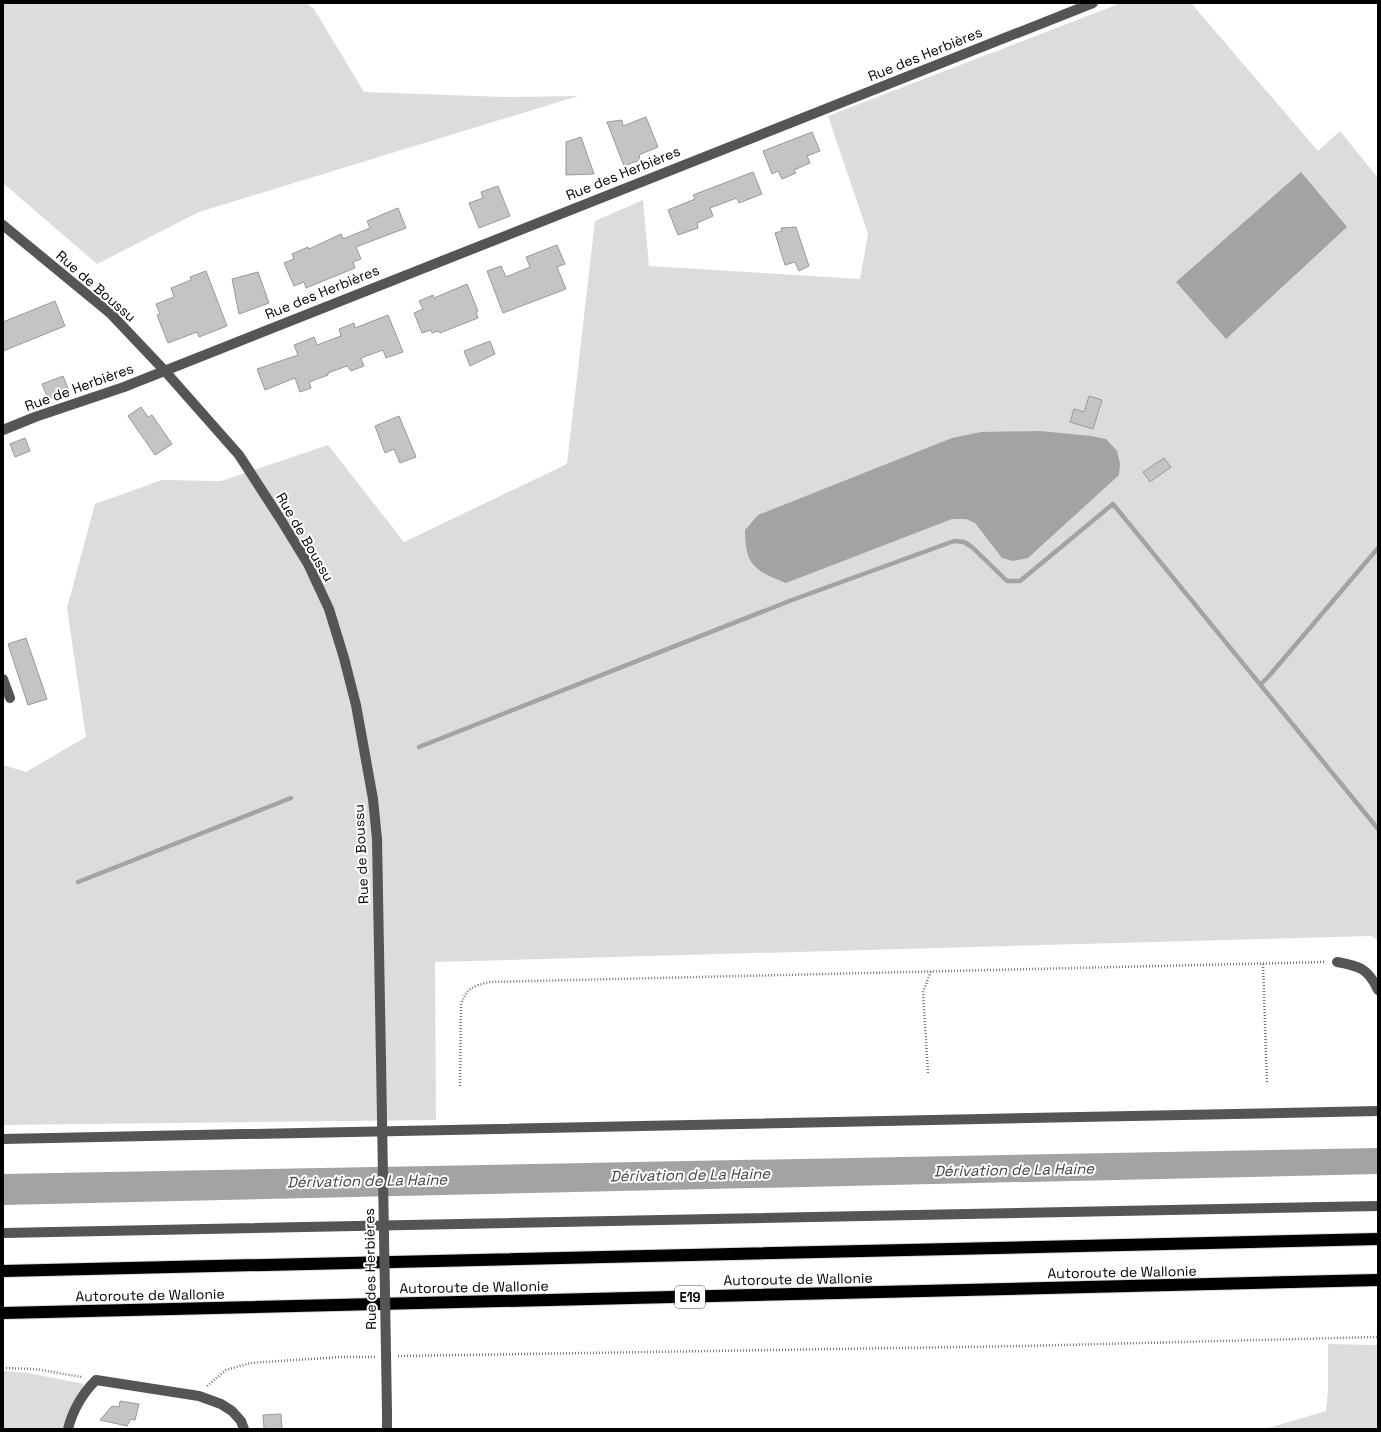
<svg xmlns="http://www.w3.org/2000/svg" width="1381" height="1432" font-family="'Space Grotesk',sans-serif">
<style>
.green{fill:#dcdcdc}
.water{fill:#a3a3a3}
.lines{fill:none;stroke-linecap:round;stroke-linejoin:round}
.stream{stroke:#a3a3a3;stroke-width:4.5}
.building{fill:#c4c4c4;stroke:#999}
.highway-casing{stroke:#dbdbdb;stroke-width:14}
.path{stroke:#777;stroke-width:2.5;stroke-dasharray:1 2;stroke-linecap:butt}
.minor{stroke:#555;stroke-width:10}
.highway{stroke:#000;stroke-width:12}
.minor-bridge{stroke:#555;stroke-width:10}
.labels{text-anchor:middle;stroke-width:4;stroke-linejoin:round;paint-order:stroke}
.shield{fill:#fff;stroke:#4c4c4c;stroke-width:1}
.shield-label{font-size:13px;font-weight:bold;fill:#000}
.street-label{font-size:14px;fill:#000;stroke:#fff}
.water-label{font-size:15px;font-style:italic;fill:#444;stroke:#fff}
</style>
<rect width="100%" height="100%" fill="#fff"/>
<g class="green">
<polygon points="3,3 306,3 314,9 364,92 505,97 578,96 199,212 97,264 3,183"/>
<polygon points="1121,3 1191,3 1318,151 1340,131 1378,178 1378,940 1371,936 435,962 436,1120 3,1125 3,765 26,772 86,737 67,608 95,504 162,480 221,481 328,445 404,542 567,464 595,221 643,200 649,266 860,279 868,234 828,116"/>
<polygon points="1328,1344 1378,1345 1378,1429 1265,1429 1326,1411 1328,1389"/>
<polygon points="3,1371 28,1373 84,1384 64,1429 3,1429"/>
</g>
<g class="water">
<polygon points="1301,172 1347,227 1226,339 1176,282"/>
<path d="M1040,431L1091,436L1106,439L1117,451L1120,464L1119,475L1028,558L1013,561L1002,558L975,523L966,519H952L786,583C755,571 745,565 745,530L758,515L952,438L981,432Z"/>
<polygon points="1378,1148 1378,1174 3,1205 3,1174"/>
</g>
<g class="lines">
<g class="stream">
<polyline points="1261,684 1269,676 1378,548"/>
<polyline points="419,747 792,600 954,541 964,542 972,547 1007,581 1020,581 1113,504 1378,829"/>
<polyline points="78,882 291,798"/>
</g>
</g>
<g class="building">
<polygon points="646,117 658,147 639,155 640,160 624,166 607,122 622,120 623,126"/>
<polygon points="812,132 820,151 807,156 810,163 794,170 796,173 782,179 778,171 772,174 763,151"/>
<polygon points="581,137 594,174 566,175 566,142"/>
<polygon points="753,172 762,194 739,203 737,198 710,208 713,216 697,223 698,228 678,235 668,210 695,199 693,195"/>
<polygon points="498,186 510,216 479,228 469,203 483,198 481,192"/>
<polygon points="398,208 406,228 356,247 361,259 353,262 355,268 306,288 304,282 294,286 284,263 294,259 292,254 308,247 309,249 341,234 343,239 370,228 367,221"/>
<polygon points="796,227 809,266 799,271 795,262 785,265 775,233 782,231 781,228"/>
<polygon points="557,245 565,264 557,267 566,289 503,313 487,271 501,266 506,277 530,267 526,257"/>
<polygon points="206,271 227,326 199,337 197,332 168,343 157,315 160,314 156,304 174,297 171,288 191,280 190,277"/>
<polygon points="258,272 269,303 239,314 232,279"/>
<polygon points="467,284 478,311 476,312 478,318 440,333 438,331 432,333 431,330 422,333 414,313 423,309 419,301 433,295 434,298"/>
<polygon points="55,301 65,326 3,351 3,322"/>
<polygon points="388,315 403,352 386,358 383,350 361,358 364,366 351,371 347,366 328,373 328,375 309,382 311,388 300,392 295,378 265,390 257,369 298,355 294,345 314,337 317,345 341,336 339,329 354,323 355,328"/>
<polygon points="490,341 495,354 470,366 464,351"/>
<polygon points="63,376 69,391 48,399 42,384"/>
<polygon points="1089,396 1102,400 1093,429 1070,422 1074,409 1084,412"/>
<polygon points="141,407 148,417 152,415 172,444 155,455 128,416"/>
<polygon points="399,416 416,457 400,463 394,449 385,453 375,426"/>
<polygon points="25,438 30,451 15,457 10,444"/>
<polygon points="1164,458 1171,467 1150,482 1143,472"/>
<polygon points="26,638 47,699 28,705 8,644"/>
<polygon points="120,1401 139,1404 135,1420 131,1419 127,1426 100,1420 112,1406 119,1407"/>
<polygon points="281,1414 282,1429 264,1429 263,1415"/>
</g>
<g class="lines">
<defs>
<g id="highway">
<polyline points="3,1271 1378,1239"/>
<polyline points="3,1313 1378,1280"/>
</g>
</defs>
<use href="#highway" class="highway-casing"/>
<g class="path">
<polyline points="1263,964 1267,1083"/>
<polyline points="928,1073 923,992 931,971"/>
<path d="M460,1086L461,1004C467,988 473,986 490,982L1325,962"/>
<polyline points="398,1356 1023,1346 1378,1337"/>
<polyline points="3,1368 35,1369 82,1377"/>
<polyline points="207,1386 226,1370 250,1363 340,1357 375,1357"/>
</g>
<g class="minor">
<polyline points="3,225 111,314 164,370 239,455 281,520 308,564 329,609 344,658 356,705 373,799 377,839 381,1060"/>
<polyline points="3,430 35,417 124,387 1093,3"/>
<polyline points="3,679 10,698"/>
<path d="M1337,962C1359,966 1368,968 1378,990"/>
<polyline points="3,1139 1378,1111"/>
<polyline points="3,1233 1378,1206"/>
<polyline points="387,1412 387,1429"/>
<path d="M68,1429C73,1409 82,1394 96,1380L199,1396L221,1404L232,1411L241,1421L244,1429"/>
</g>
<use href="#highway" class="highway"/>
<polyline class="minor-bridge" points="381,1060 387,1412"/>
</g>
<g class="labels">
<rect class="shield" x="675" y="1286" width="30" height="22" rx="3"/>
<g class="shield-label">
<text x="690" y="1302">E19</text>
</g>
<g class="street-label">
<text transform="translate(925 54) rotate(-22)" y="5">Rue des Herbières</text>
<text transform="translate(623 173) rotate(-22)" y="5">Rue des Herbières</text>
<text transform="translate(96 286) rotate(41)" y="5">Rue de Boussu</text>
<text transform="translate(322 292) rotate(-22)" y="5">Rue des Herbières</text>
<text transform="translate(79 387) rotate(-20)" y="5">Rue de Herbières</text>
<text transform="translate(305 537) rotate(60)" y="5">Rue de Boussu</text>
<text transform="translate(361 854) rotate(-93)" y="5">Rue de Boussu</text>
<text transform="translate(370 1269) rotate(-91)" y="5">Rue des Herbières</text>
<text transform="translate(1122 1272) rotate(-1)" y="5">Autoroute de Wallonie</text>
<text transform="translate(798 1279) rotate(-1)" y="5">Autoroute de Wallonie</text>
<text transform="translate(474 1287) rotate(-1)" y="5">Autoroute de Wallonie</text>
<text transform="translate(150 1295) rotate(-1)" y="5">Autoroute de Wallonie</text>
</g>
<g class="water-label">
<text transform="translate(1014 1170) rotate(-1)" y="5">Dérivation de La Haine</text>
<text transform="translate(690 1175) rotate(-1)" y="5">Dérivation de La Haine</text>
<text transform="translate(367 1181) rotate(-1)" y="5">Dérivation de La Haine</text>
</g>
</g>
<rect width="1381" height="1432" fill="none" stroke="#000000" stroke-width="8"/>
</svg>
